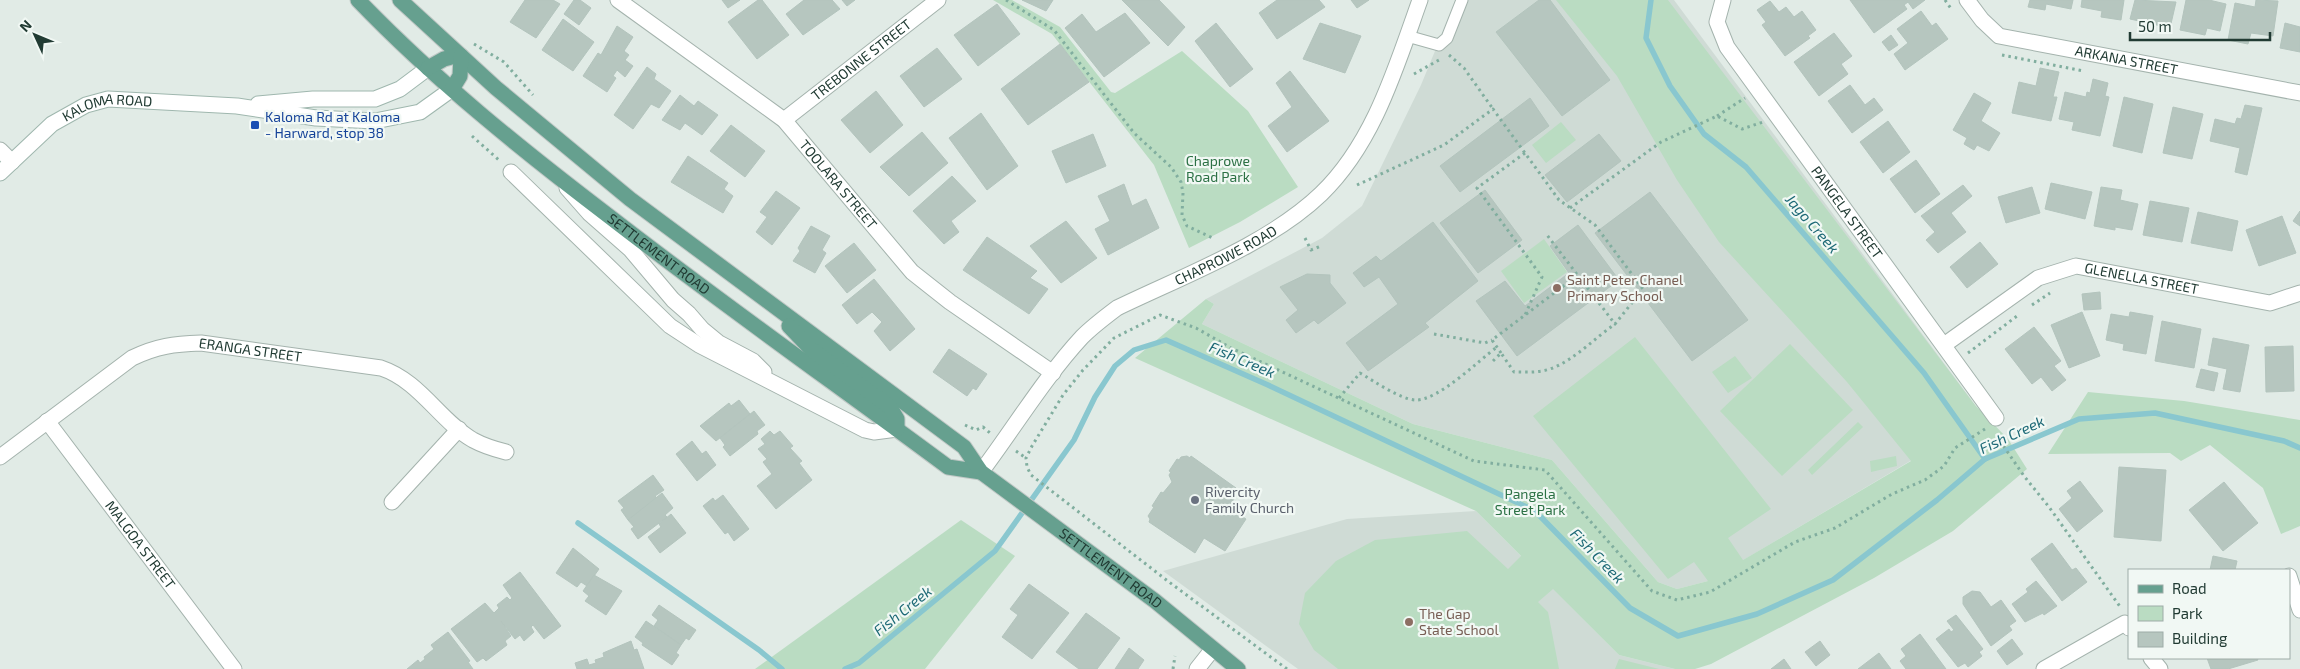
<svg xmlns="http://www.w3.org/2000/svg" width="2300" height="669" font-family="'Exo 2',sans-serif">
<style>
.built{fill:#cfdbd5}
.green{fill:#badcc2}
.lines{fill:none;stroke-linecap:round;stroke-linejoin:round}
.stream{stroke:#89c7cf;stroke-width:5.5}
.building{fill:#b6c6bf;stroke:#b3c4bd}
.lane-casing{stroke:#a4b3ad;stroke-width:13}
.street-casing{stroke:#a4b3ad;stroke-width:17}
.secondary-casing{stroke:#9fb7ae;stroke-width:17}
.primary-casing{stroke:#c1c8c6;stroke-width:17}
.path{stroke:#81ae9f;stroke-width:3;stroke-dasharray:2.5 4;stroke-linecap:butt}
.lane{stroke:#fff;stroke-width:11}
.street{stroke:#fff;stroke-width:15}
.secondary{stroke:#fff;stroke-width:15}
.primary{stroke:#66a08f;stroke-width:15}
.transit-dot{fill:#1a4fb4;stroke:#f1f8f4;stroke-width:2}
.education-dot{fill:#8d6e63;stroke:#f1f8f4;stroke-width:2}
.worship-dot{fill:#6b7280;stroke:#f1f8f4;stroke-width:2}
.labels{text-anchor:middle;stroke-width:4.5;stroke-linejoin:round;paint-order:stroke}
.street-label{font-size:14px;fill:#213b33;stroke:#f1f8f4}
.transit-label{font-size:14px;fill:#164399;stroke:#f1f8f4;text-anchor:start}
.park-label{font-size:14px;fill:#2c7145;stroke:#f1f8f4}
.education-label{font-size:14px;fill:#785e54;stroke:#f1f8f4;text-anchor:start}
.worship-label{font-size:14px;fill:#5b616d;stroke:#f1f8f4;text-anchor:start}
.water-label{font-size:15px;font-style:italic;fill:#1d6976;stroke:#f1f8f4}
</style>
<rect width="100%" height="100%" fill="#e1ebe6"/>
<g class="built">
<polygon points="1456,0 1674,0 1975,405 1927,451 1708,581 1677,589 1658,582 1552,460 1413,424 1202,324 1214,304 1206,299 1322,238 1362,206 1421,85"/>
<polygon points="1476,511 1619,655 1675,669 1298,669 1163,571 1347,519"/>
</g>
<g class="green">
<polygon points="993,0 1012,0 1060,27 1111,92 1115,93 1182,51 1248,111 1298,187 1240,222 1189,248 1154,165 1052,34"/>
<polygon points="1556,0 1668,0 1975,405 2008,439 2027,469 1953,531 1874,578 1711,664 1695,669 1675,669 1619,655 1553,589 1538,602 1548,612 1559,669 1338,669 1314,650 1299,624 1305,593 1336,561 1375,540 1467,531 1508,569 1521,556 1476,511 1135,358 1206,299 1214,304 1202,324 1413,424 1552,460 1658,582 1677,589 1708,581 1694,562 1668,579 1533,416 1635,337 1771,509 1728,538 1743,560 1911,461 1847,382 1719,242 1677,180 1617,76"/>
<polygon points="1561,122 1576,140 1546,163 1532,145"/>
<polygon points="1544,239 1567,272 1524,303 1501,271"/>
<polygon points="1790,344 1853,410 1782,476 1720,411"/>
<polygon points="1735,356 1752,378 1728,393 1712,372"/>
<polygon points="2088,392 2184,401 2300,420 2300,526 2281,534 2263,488 2210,445 2181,461 2170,453 2048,454"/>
<polygon points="1858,422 1863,427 1812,475 1808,470"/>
<polygon points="1896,456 1897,466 1871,472 1870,461"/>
<polygon points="961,520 1015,556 925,669 755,669"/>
<polygon points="1619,659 1659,669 1615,669"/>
</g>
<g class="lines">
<g class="stream">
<polyline points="1651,0 1646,38 1670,86 1704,134 1746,167 1924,373 1985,459"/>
<polyline points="578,523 759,650 782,669"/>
<polyline points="845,669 859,663 995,551 1074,440 1095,397 1115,366 1134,350 1166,340 1268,385 1535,511 1630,608 1678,636 1757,614 1833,580 1937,500 1985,459 2079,419 2155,413 2284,441 2300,448"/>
</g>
</g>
<g class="building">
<polygon points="525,0 553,0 560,4 536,38 510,22"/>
<polygon points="574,0 580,0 591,8 579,25 564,14"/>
<polygon points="722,0 740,0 728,8"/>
<polygon points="758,0 762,0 789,35 757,59 728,22"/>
<polygon points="804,0 832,0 840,9 803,35 786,14"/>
<polygon points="842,0 855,0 847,6"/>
<polygon points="1022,0 1053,0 1046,11"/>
<polygon points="1122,0 1159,0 1185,27 1168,46"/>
<polygon points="1277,0 1319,0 1325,7 1277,39 1259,13"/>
<polygon points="1351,0 1369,0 1357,8"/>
<polygon points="1539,0 1550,0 1610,80 1562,116 1496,32"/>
<polygon points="1850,0 1925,0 1913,9 1908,2 1904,5 1907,9 1874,33"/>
<polygon points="2030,0 2073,0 2071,9 2046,4 2045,10 2028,7"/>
<polygon points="2082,0 2124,0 2121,20 2101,17 2102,11 2081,7"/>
<polygon points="2135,0 2176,2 2170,28 2130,19"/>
<polygon points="2186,0 2209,0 2226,4 2220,31 2207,28 2205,35 2180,30"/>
<polygon points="2256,0 2278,1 2273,36 2251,33 2248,44 2228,40 2235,3 2255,7"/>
<polygon points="1770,1 1779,12 1786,7 1794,17 1802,11 1816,30 1808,36 1810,38 1785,56 1762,25 1766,22 1757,10"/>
<polygon points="997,4 1020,34 978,66 954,35"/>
<polygon points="1921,11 1932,26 1936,23 1948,39 1905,70 1894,54 1908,43 1897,29"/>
<polygon points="1125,13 1150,43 1104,77 1065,28 1082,14 1096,32"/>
<polygon points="563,19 594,42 573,71 542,50"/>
<polygon points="1216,23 1253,69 1230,87 1195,41"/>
<polygon points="1320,23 1361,36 1345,73 1303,59"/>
<polygon points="2285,23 2300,27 2300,52 2280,48"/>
<polygon points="617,26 633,37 624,51 629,55 625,60 633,66 625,77 617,70 613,76 616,78 607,92 583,76 598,53 601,55"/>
<polygon points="1834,33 1852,56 1841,64 1848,74 1819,96 1794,62"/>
<polygon points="1891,35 1898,45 1889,51 1882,42"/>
<polygon points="1060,44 1089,82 1028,125 1001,89"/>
<polygon points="937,48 962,79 924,107 900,76"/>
<polygon points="647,67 656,74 654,79 671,91 659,108 651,104 633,129 614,115"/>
<polygon points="2040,68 2059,72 2053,97 2057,97 2051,121 2012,113 2019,82 2036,86"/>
<polygon points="1290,71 1329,121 1287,152 1268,126 1292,107 1276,83"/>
<polygon points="2093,79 2108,83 2105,96 2109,97 2100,136 2072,130 2074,122 2059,119 2065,92 2086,97 2087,92 2090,93"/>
<polygon points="1850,85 1865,105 1874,98 1883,110 1852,133 1828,101"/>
<polygon points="876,91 903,125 870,153 841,120"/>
<polygon points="1974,93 1991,103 1981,121 2000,133 1989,151 1977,145 1974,150 1964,144 1967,138 1953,130"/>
<polygon points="680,95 694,106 698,101 718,115 702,135 685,123 680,130 662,120"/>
<polygon points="2124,97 2153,104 2142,153 2113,146"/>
<polygon points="1530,98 1549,126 1460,192 1440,166"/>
<polygon points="2245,105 2262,108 2247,175 2235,172 2240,148 2210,141 2215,119 2235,124 2237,118 2241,119"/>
<polygon points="2173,107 2203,114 2192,159 2163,153"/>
<polygon points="981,113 1018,166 987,190 949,138"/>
<polygon points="1888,121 1910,152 1883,173 1860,142"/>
<polygon points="731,125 765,151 745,177 710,151"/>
<polygon points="922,132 948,163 909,196 880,167"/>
<polygon points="1093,134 1106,166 1066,183 1052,151"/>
<polygon points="1599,134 1621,161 1567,202 1545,175"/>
<polygon points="688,156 728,183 724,189 733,196 723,213 671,182"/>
<polygon points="1916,160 1940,194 1915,213 1890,179"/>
<polygon points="952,176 976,201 951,221 959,232 944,244 913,211"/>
<polygon points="2051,183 2092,192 2085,219 2045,209"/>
<polygon points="1124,184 1132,206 1146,199 1159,228 1108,255 1095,229 1110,221 1098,196"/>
<polygon points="1963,185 1972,196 1951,213 1966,232 1938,253 1926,240 1935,232 1921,216"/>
<polygon points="2032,187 2040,213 2006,223 1998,197"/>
<polygon points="2101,187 2122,190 2120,200 2138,204 2132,230 2115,227 2115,230 2094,226"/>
<polygon points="1485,190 1522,240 1478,273 1440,223"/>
<polygon points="776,191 800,208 772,245 756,232 767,217 760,212"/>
<polygon points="1650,192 1748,320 1692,361 1595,233"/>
<polygon points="2150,201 2189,208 2182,242 2143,235"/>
<polygon points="2300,211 2300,226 2293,221"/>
<polygon points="2198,212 2238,221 2232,251 2191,243"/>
<polygon points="2282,216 2296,253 2259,266 2246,230"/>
<polygon points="1066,221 1097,258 1061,283 1030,246"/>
<polygon points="1433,222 1478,281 1425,323 1429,327 1368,371 1346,343 1398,304 1379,277 1364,287 1353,273 1376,256 1381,261"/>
<polygon points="1578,225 1619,280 1517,356 1476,301 1505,281 1525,306 1569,273 1550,246"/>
<polygon points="811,226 830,236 822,250 826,253 815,273 793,261 800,251 798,248"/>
<polygon points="987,237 1037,271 1030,278 1048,289 1029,314 963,270"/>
<polygon points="1980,242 1998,264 1967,288 1950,267"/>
<polygon points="854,243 876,270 847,293 825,266"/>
<polygon points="1307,274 1330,275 1330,283 1346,303 1318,324 1314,320 1296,333 1286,320 1298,310 1280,287"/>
<polygon points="874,279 915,329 890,351 874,331 882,322 872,312 857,324 842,305"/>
<polygon points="2100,292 2101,309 2084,310 2082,294"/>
<polygon points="2082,312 2100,356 2069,368 2051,325"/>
<polygon points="2130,312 2153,316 2146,354 2123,350 2124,344 2106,340 2111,314 2129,317"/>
<polygon points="2162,321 2201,329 2194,368 2155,361"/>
<polygon points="2034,327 2061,361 2054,366 2066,380 2052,391 2041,377 2032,384 2005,349"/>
<polygon points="2213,338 2249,345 2240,392 2223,389 2227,369 2208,365"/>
<polygon points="2293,346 2294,391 2266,392 2265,347"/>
<polygon points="949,349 987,374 976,390 973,388 967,396 933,372"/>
<polygon points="2201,369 2218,373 2214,391 2196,387"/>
<polygon points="739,400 750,414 716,441 700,426 729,403 731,406"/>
<polygon points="754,411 765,425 757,431 758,434 730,456 723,447 725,445 720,438"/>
<polygon points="770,431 774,435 780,431 793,446 790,448 802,461 799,463 812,480 776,509 757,486 772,474 763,462 767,459 758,449 765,444 761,439"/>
<polygon points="692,441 702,454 706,451 716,465 697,481 676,454"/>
<polygon points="1187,456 1190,458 1191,456 1236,488 1238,493 1228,508 1246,519 1225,551 1204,538 1195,553 1149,522 1150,519 1148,516 1154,507 1152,506 1161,492 1163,493 1172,482 1169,475 1171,472 1169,471 1177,459 1179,460 1181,457"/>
<polygon points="2119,467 2166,470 2161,541 2114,537"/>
<polygon points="653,475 664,490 655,496 657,498 628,520 621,510 624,508 618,501"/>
<polygon points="2080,481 2103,511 2077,532 2059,509 2072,498 2067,491"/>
<polygon points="2224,482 2258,523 2223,551 2189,510"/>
<polygon points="662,493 673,508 665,515 667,517 638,539 631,529 634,527 628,520"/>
<polygon points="723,495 749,529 734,541 728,532 725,534 703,506 713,498 715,501"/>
<polygon points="671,514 686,533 660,553 648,537 661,527 659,524"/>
<polygon points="2052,543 2072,570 2076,568 2087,582 2062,601 2031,559"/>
<polygon points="573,548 599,569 587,586 581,582 577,587 556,573"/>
<polygon points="2213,556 2237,561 2235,570 2210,570"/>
<polygon points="520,572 561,626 544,639 533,625 531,627 534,632 524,641 520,635 515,639 501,621 511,636 505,641 507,645 486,661 483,658 477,662 451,629 485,603 494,613 499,608 497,605 507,597 510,600 512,598 503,585"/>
<polygon points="594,575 622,591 606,615 585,601 589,596 583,591"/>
<polygon points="2036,581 2057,606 2044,615 2043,613 2025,622 2012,604 2028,592 2026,589"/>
<polygon points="1029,584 1069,613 1032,659 1002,637 1018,615 1010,609"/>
<polygon points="1972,591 1980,592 1991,607 2001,600 2016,621 2009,626 2012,630 1991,646 1963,604 1963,597"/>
<polygon points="659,605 696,630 689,640 686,638 681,645 654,626 658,620 652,615"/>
<polygon points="1086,613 1120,638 1097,669 1079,669 1056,652"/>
<polygon points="1956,615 1983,649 1979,652 1982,656 1968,667 1965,663 1958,667 1936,639 1949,629 1951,632 1954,630 1947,621"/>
<polygon points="646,621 681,645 676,653 679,655 672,665 642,645 643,643 635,637"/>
<polygon points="448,632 470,661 468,662 473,669 407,669 418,660 420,663 425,659 424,657 434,649 431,645"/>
<polygon points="1920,634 1946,669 1906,669 1900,661 1906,656 1901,649"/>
<polygon points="2012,639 2023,654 2007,665 1997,651"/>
<polygon points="631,641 634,650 637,649 644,669 577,669 575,663 587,659 589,665 596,663 595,660 604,657 603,653"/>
<polygon points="1820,641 1830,655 1816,666 1805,652"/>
<polygon points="1129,648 1144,660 1138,669 1115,669"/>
<polygon points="1879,653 1891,669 1858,669"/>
<polygon points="2207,658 2257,658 2258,660 2228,669 2211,669"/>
<polygon points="1784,659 1791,669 1771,669"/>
</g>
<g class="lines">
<defs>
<polyline id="lane" points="1407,36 1439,45 1447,38 1462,0"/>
<g id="street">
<path id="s1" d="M618,0L784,120L912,272L950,302L1053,373"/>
<path id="s2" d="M1723,0L1717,22L1727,47L1996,418"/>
<path id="s3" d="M1967,0L1982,20L1999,36L2300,93"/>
<path id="s4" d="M784,120L938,0"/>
<polyline points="0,150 12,162"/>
<polyline points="511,172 670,326 699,345 865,430 874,432 897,429"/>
<polyline points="567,188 589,213 630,249 673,300 689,314 702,329 719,343 753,361 764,372"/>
<path id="s5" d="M1944,345L2038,278L2076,266L2270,303L2300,293"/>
<path id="s6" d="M47,421L234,669"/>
<path id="s7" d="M0,457L132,358C157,346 174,344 201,343L381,368C420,381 439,420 473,440C484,446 494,449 506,452"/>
<path id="s8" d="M981,472C1014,428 1045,377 1082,337C1093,326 1105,317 1117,308C1183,276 1269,244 1321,194C1374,143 1396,67 1420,0"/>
<polyline points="392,502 459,429"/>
<polyline points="2289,576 2300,610"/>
<polyline points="2151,658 2160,669"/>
<polyline points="1197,669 1212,650"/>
<polyline points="2044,669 2125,623 2129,628"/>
</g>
<g id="secondary">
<polyline points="258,104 313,99 375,99 400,89 428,68"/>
<path id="s9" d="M0,173L52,124L86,105L108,99L237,106L316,118L375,121L420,112L452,89"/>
</g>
<g id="primary">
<path id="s10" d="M358,0C435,80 522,150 610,217C721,303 836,384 948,467L981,472"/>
<path id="s11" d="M400,0L496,88L630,199L964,447L981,472L1155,601L1238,669"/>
<polyline points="428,68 444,59 459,55"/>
<polyline points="452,89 460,76 461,56"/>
<polyline points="789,326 811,349 890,407 897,419 897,429"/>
</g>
</defs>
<use href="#lane" class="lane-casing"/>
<use href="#street" class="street-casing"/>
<use href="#secondary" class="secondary-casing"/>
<use href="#primary" class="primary-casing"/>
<g class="path">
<polyline points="1006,0 1054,30 1134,133 1171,167 1181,182 1183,193 1182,215 1187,226 1215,239"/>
<polyline points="1945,0 1952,10"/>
<polyline points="474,44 504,62 533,95"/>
<polyline points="1449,55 1464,68 1493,109"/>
<polyline points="2002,55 2084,71"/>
<polyline points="1414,74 1439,60"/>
<polyline points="1717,116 1745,98"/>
<polyline points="472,136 500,161"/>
<polyline points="1525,153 1477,188 1542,277 1525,315"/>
<polyline points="1357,185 1444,145 1493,109 1559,200 1595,225 1643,289 1615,324 1547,235"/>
<polyline points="1570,208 1661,142 1715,117 1717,116 1742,129 1763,122"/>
<polyline points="1305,238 1311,250 1321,246"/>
<polyline points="2032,305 2050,293"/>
<polyline points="1434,334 1485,343 1492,340"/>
<polyline points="1501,353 1492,340 1578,275"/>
<polyline points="1968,353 2017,316"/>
<path d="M1493,361L1501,353L1514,372C1526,372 1538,373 1550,369C1573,361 1595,338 1615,324"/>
<path d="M1339,398L1360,373C1374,381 1401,400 1416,400C1439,400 1478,361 1497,347"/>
<polyline points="965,425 976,430 983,427 990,433"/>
<polyline points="1999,434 2000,441 2024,476 2049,507 2121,608"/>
<polyline points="1016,451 1026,458"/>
<polyline points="1173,669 1175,656"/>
<polyline points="1287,669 1169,582 1031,475 1027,467 1026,458 1032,446 1063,395 1083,370 1114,338 1160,315 1196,328 1231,348 1474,461 1545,470 1652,591 1677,600 1710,592 1795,542 1835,528 1892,494 1925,480 1944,466 1955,448 1985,429"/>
</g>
<use href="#lane" class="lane"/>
<use href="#street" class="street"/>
<use href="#secondary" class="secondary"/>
<use href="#primary" class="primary"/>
</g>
<rect class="transit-dot" x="250" y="120" width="10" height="10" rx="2.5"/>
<g class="education-dot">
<circle cx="1557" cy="288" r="5"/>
<circle cx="1409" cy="622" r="5"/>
</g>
<circle class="worship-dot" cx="1195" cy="500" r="5"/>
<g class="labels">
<g class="street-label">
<text dy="5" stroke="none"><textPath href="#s4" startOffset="98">TREBONNE STREET</textPath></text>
<text dy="5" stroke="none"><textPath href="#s3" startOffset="178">ARKANA STREET</textPath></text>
<text dy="5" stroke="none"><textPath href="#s9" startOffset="131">KALOMA ROAD</textPath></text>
<text dy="5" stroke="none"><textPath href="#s1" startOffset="289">TOOLARA STREET</textPath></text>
<text dy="5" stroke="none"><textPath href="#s2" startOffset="254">PANGELA STREET</textPath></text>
<text dy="5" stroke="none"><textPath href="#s10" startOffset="394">SETTLEMENT ROAD</textPath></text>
<text dy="5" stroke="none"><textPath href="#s8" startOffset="335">CHAPROWE ROAD</textPath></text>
<text dy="5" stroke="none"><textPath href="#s5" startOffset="222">GLENELLA STREET</textPath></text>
<text dy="5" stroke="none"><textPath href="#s7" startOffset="286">ERANGA STREET</textPath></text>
<text dy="5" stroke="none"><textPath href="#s6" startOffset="155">MALGOA STREET</textPath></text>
<text dy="5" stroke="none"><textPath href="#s11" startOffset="912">SETTLEMENT ROAD</textPath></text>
</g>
<g class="transit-label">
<text x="265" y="122">Kaloma Rd at Kaloma<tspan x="265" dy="16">- Harward, stop 38</tspan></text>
</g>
<g class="park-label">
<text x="1218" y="166">Chaprowe<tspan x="1218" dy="16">Road Park</tspan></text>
<text x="1530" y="499">Pangela<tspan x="1530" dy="16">Street Park</tspan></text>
</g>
<g class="education-label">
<text x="1567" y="285">Saint Peter Chanel<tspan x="1567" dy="16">Primary School</tspan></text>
<text x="1419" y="619">The Gap<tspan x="1419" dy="16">State School</tspan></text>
</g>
<g class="worship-label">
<text x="1205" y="497">Rivercity<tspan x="1205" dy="16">Family Church</tspan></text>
</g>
<g class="water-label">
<text transform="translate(1812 224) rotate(49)" y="5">Jago Creek</text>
<text transform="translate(1242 360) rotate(23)" y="5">Fish Creek</text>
<text transform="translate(2012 435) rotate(-25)" y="5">Fish Creek</text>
<text transform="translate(1597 556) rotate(46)" y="5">Fish Creek</text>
<text transform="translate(903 611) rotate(-39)" y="5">Fish Creek</text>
</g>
</g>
<rect x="2128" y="569" width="162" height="90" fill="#f1f8f4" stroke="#9eaca7"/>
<rect x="2138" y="585" width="25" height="8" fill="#66a08f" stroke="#9eaca7"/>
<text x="2172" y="594" font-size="15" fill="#213b33">Road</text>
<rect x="2138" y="606" width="25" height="15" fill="#badcc2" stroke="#9eaca7"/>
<text x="2172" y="619" font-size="15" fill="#213b33">Park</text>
<rect x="2138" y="632" width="25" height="15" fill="#b6c6bf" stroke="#9eaca7"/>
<text x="2172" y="644" font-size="15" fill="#213b33">Building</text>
<g transform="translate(35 35) rotate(314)" stroke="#f1f8f4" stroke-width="4" paint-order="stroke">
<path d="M0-4L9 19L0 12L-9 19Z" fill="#213b33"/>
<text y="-8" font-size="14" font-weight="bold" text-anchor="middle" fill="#213b33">N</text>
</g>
<path d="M2130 32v8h140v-8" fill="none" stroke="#213b33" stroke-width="2.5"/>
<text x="2138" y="32" font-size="15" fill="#213b33" stroke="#f1f8f4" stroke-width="4" paint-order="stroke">50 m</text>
</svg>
